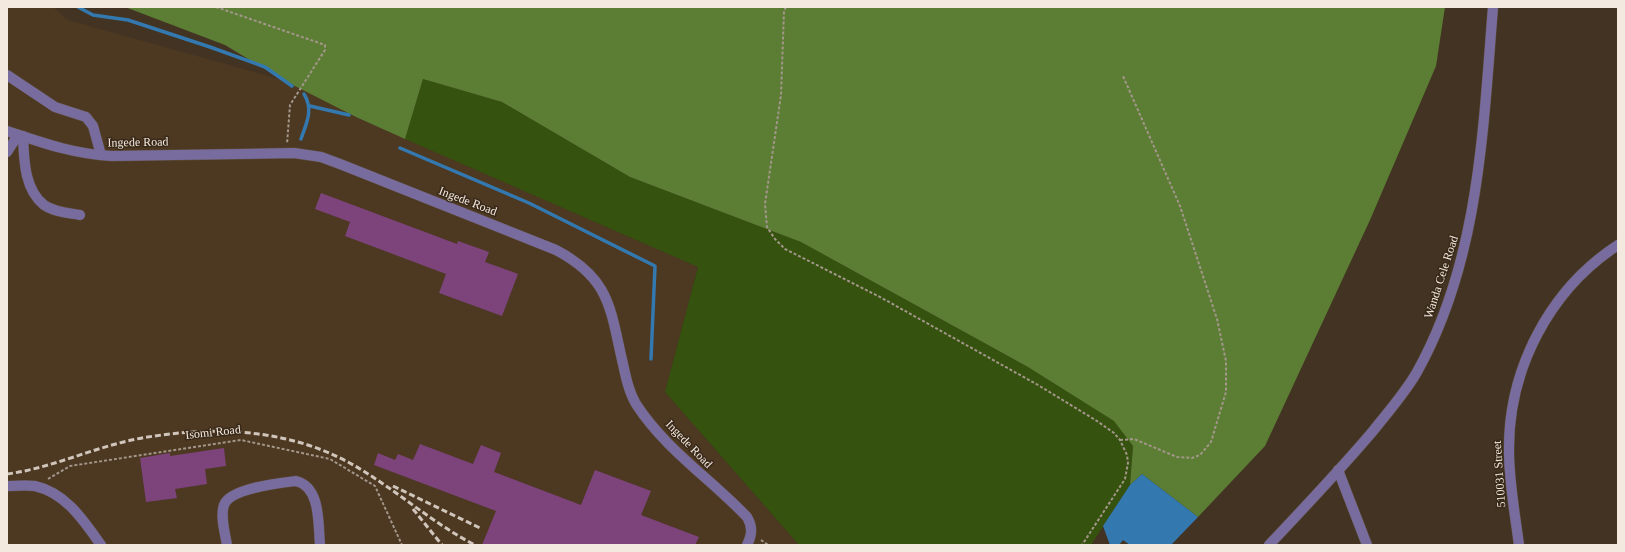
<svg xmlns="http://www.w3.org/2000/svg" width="1625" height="552" font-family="'Times New Roman',serif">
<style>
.built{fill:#4d3822}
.green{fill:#35520e}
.forest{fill:#5b7e34}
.water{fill:#3379b0}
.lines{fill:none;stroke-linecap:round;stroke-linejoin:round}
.stream{stroke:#3379b0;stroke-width:3.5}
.building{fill:#7d447c}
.minor-casing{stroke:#5f5041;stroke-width:11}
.path{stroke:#a3968a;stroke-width:2;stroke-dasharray:3 2;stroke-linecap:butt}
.minor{stroke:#786c9e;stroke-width:10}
.rail{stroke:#d1c6bb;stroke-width:3;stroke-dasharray:6 3;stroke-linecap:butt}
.labels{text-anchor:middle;stroke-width:3;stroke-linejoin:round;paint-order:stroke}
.street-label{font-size:12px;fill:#f3e9df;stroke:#392919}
</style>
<rect width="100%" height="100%" fill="#433323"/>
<polygon class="built" points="7,7 53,7 68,20 283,80 356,117 698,267 665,392 799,545 7,545"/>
<polygon class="green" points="423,79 502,102 630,177 801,242 1028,367 1115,421 1133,446 1130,485 1091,545 799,545 665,392 698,267 405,139"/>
<polygon class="forest" points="118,7 1445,7 1436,66 1370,220 1265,446 1198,517 1142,474 1130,485 1133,446 1114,421 1028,367 801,242 630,177 502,102 423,79 405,139 356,117 283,80 225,45 125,7"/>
<polygon class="water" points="1142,474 1198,517 1171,545 1130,545 1123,540 1119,545 1110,545 1103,526 1130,485"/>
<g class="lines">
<g class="stream">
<polyline points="78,7 93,15 128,20 210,47 265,67 292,86"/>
<polyline points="310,106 349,115"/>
<path d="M301,139C306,124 314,110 304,94"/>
<polyline points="400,148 529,203 655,266 651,359"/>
</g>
</g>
<g class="building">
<polygon points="321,193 457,244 458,241 489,252 485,262 518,274 502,316 439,293 446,274 345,236 350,222 315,209"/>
<polygon points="420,444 473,464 481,445 501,453 494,472 581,505 595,470 651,491 641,515 699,537 695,545 482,545 496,511 374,465 378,453 395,460 398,454 413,460"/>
<polygon points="224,448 226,466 205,469 207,484 175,489 177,498 146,502 140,458 170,453 170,456"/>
</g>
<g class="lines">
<defs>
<g id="minor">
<polyline points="7,75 55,107 86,117 93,126 101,155"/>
<path d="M7,131C43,143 73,154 112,156L294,153L321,157L340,164L556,250C611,279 610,309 623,364C626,378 629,392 636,404C665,449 711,479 747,517C753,527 752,535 747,545"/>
<path d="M23,136C24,159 24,189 44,205C54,212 69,213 80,215"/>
<polyline points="7,152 18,135"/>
<polyline points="1338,470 1367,545"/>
<path d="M7,486C16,486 26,485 35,486C66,493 84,521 101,545"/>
<path d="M227,545C225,533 220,516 224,505C230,488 280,483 296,481C321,487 318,524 320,545"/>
<path d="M1269,545C1304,508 1340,470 1373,431C1388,412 1405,393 1417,372C1479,261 1483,131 1493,7"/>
<path d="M1519,545C1515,514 1509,482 1509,451C1508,370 1549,290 1618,245"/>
</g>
</defs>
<use href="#minor" class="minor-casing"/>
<g class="path">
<polyline points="216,7 325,45 325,50 290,105 287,144"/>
<polyline points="786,7 784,11 781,95 765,204 767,227 775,239 785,249 880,297 1038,385 1097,421 1114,433 1120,440 1127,455 1128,463 1125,479 1082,545"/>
<polyline points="1120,440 1134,439 1177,457 1192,458 1200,455 1211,442 1226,392 1226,361 1217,319 1180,206 1123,76"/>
<polyline points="48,479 70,466 241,440 330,459 375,486 402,545"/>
<polyline points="761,540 768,545"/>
</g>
<use href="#minor" class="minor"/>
<g class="rail">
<path d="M7,474C53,468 96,446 142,438C212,426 284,428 348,462C392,486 430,522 475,545"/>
<polyline points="393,486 480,528"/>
<polyline points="413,509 442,545"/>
</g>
</g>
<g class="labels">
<g class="street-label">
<text transform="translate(138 142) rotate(-1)" y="4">Ingede Road</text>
<text transform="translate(468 201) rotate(21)" y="4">Ingede Road</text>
<text transform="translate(1441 277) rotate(-72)" y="4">Wanda Cele Road</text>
<text transform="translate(213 432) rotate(-6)" y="4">Isomi Road</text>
<text transform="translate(689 444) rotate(46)" y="4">Ingede Road</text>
<text transform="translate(1499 474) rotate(-94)" y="4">510031 Street</text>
</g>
</g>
<rect width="1625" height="552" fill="none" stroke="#f3e9df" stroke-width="16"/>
</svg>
